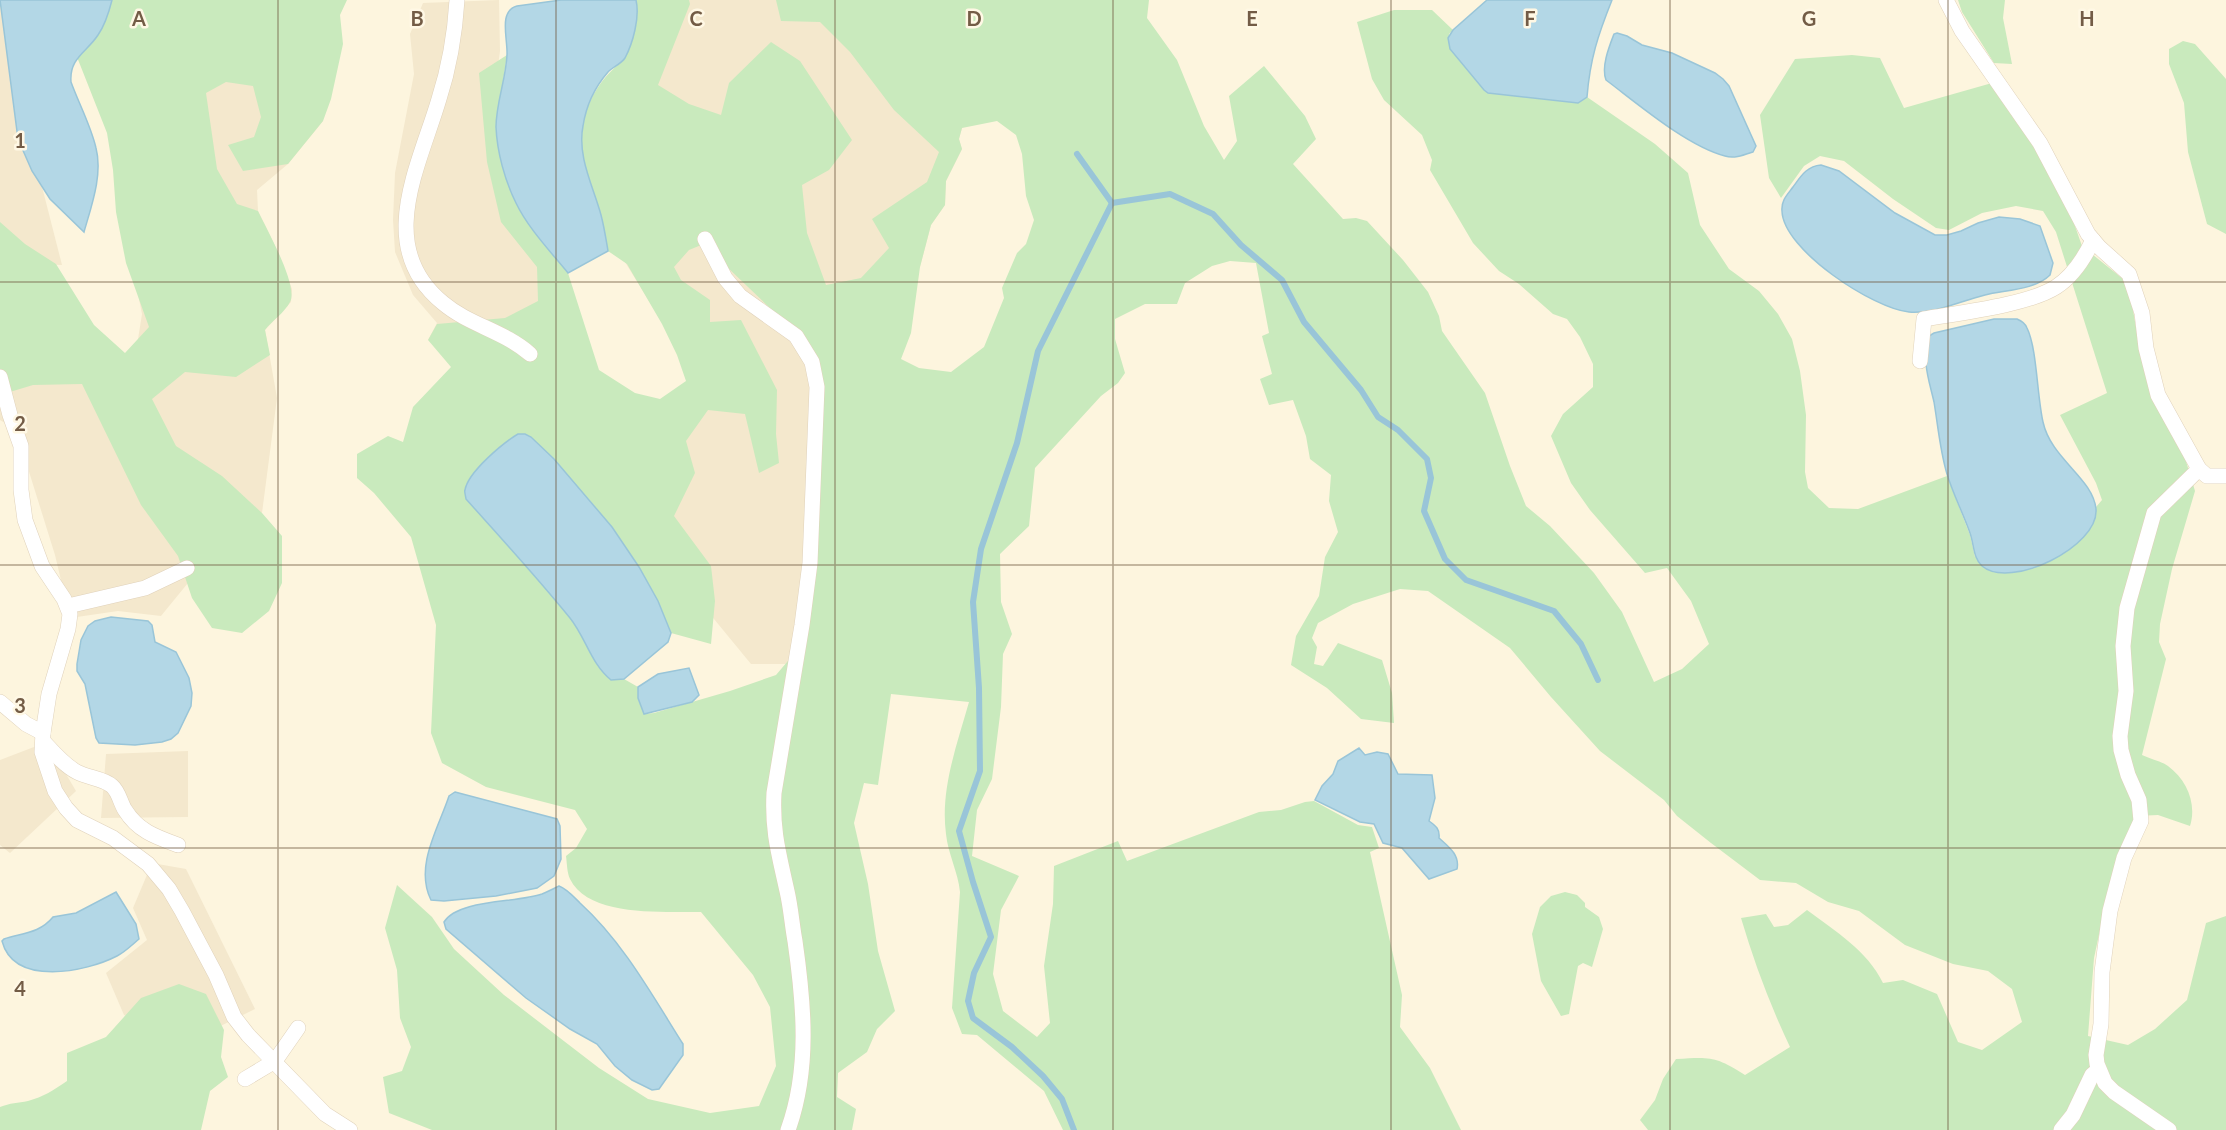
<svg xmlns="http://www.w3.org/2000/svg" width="2226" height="1130" font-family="Lato,sans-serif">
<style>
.residential{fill:#f4e8cd}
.green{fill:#c9eabd;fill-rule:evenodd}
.water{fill:#b3d7e6;stroke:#99c5d8;stroke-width:1.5}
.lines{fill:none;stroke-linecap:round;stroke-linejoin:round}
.stream{stroke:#99c5d8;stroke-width:6}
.street-casing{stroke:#e0d2bb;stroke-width:16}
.street{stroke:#fff;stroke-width:15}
.grid{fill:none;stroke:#735c46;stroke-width:1.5;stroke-opacity:0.55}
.grid-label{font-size:20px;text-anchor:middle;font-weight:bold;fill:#735c46;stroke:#fff8e5;stroke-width:5;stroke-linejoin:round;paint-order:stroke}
</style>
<rect width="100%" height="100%" fill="#fdf5de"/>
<g class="residential">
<polygon points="0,0 18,0 38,171 62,265 4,263 0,258"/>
<polygon points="499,0 500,51 490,126 556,266 553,347 428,340 437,323 413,295 395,252 393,220 395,173 414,74 410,34 423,3"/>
<polygon points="649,0 955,0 962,128 959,139 962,149 946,181 945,205 931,225 920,267 838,410 788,664 751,664 700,602 639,465 690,384 678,348 612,241"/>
<polygon points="207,58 281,81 323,121 288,164 257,190 258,211 277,250 292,289 291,302 265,330 277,398 262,513 212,518 192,578 161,616 118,611 70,618 55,555 16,430 0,420 0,342 135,358 142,314 131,259"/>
<polygon points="47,742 76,791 10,853 0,845 0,760"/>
<polygon points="188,751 188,817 101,818 106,754"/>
<polygon points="152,863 186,869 255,1009 190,1041 124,1015 106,973 147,940 133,908"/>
</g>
<g class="green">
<path d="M112,0H347L340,15L343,44L331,99L323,121L288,164L243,171L228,145L254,137L261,117L253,86L226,82L206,93L217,169L237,204L258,211C266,228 299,286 290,302C285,312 272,321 265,330L270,355L236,377L185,372L152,399L176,446L222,476L262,513L282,536V583L269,611L242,633L212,628L192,598L178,556L141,505L82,384L33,385L0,395V222L25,244L56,264L94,325L125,353L149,327L126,263L116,212L113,170L107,133L77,57C96,36 104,27 112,0Z"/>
<path d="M636,0H689L690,4L658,85L689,104L721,115L729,83L771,42L800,61L852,140L829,170L802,185L807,233L826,285L861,278L889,248L872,219L927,182L939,152L894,110L850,52L820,22L781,21L776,0H1149L1147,18L1177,60L1204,126L1224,160L1237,141L1229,96L1264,66L1305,116L1316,139L1293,164L1343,219L1356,218L1367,221L1403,260L1428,292L1439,316L1442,331L1485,393L1510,466L1526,506L1550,526L1594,573L1622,612L1654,682L1682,669L1709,644L1691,601L1667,568L1645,573L1590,510L1571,483L1551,436L1563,414L1593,387V364L1580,337L1567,319L1553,314L1519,284L1499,271L1473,243L1430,170L1432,160L1422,135L1384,100L1372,79L1357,22L1394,10H1432L1453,30L1449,34L1450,49L1488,93L1578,103L1587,97L1655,144L1688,173L1700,225L1729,269L1759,291L1778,314L1792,339L1800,371L1806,415L1805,472L1808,488L1829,508L1858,509L1947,476L1970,535L1975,557L2096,513V507L2102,500L2096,483L2060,415L2107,393L2056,232L2043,211L2016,206L1982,213L1949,230L1936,228L1893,199L1844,161L1820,156L1804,166L1781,198L1769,178L1760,115L1795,59L1852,55L1880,58L1904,108L1992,83L2063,192L2082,246L2123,279L2131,298L2141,357L2158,407L2185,458L2195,491L2172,569L2160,624L2159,642L2166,659L2142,755C2150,759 2161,761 2168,766C2187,780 2197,804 2190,826L2158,815L2136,816L2107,897L2094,958L2088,1036L2128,1045L2155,1029L2187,1000L2206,923L2226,916V1130H1648L1640,1120L1655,1100L1663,1079L1676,1059C1711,1057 1715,1056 1745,1075L1790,1047C1770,1005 1754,962 1741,918L1766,914L1774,927L1788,925L1807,910C1836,932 1867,950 1883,983L1903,980L1937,994L1958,1042L1982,1050L2022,1022L2012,989L1988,971L1953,964L1905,945L1859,911L1828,902L1796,883L1760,880L1711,843L1677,816L1664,800L1600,751L1551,697L1510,648L1428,591L1400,589L1353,604L1318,623L1312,638L1317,647L1314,664L1323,666L1338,643L1382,660L1392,693L1394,723L1361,719L1327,688L1291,665L1296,636L1319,596L1325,557L1338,532L1329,501L1331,475L1310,459L1306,436L1293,400L1269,405L1260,379L1272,374L1262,336L1269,333L1256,263L1230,261L1212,266L1185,283L1177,304H1145L1115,319V339L1125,373L1118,383L1101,396L1035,468L1029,526L1000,554L1001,602L1012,634L1003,654L1001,707L992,779L977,810L972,856L1019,876L1001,910L993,974L1003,1011L1037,1037L1050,1023L1044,966L1053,904L1054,866L1118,841L1127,861L1259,812L1281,810L1305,802L1314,801L1358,825L1372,827L1379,848L1370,852L1402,995L1400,1027L1430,1068L1461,1130H1063L1044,1091L977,1035L962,1034L952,1008L960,892C958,872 948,854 946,834C940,789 957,745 969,702L891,694L878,785L864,783L854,823L868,884L878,951L895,1011L877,1029L867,1052L838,1073L837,1097L856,1109L852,1130H432L389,1113L383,1077L402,1071L411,1047L400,1018L397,970L385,928L397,885L432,917L454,949L504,995L599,1068L648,1099L710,1113L759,1106L776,1066L770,1007L753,975L701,912C664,911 589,918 570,879C567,873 567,863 566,856L576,848L587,829L575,810L486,787L442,763L431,733L436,625L411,537L374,493L357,478V454L388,436L403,442L413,407L451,367L428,340L437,324L505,318L538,301L537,267L501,222L487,162L479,73L507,55L496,127L537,235L568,273L599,370L635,393L660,399L686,381L677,355L662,324L627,264L608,251C606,239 604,226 600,214C596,196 588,179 584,161C575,121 593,83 624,60L637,4ZM997,121L1016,135L1022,154L1026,196L1034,220L1026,244L1017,253L1002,288L1004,298L984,347L951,372L919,368L901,359L911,333L920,267L931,225L945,205L946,181L962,149L959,139L962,128ZM711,241L726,266L795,332L819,360L824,405L808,479L809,561L793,655L776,675L730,691L654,713L644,714L638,699V687L624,679L611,680C591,664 586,638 570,618C537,577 502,538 466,499L472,476L513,437L586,496L612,527L639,567L658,601L671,633L711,644L715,601L711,566L674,516L695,473L686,441L708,410L745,414L759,473L779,463L776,434L777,390L741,320L710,322V300L681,280L674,267L689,250Z"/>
<polygon points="1958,0 2005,0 2003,18 2012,64 1994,63 1962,12"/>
<polygon points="2183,41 2195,44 2226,79 2226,234 2207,224 2188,152 2184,103 2169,64 2169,49"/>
<polygon points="1565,892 1577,895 1585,903 1585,907 1599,917 1603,929 1592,967 1583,963 1578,966 1569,1014 1561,1016 1541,981 1532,934 1540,907 1551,896"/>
<path d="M179,984L206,994L224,1030L221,1057L228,1077L210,1091L201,1130H0V1107C10,1103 18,1103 28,1101C43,1097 54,1090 67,1081V1053L106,1037L141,998Z"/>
</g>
<g class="water">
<path d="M0,0H112C109,12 105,25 98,35C87,52 69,58 71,82C79,104 91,126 96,148C103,175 91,207 84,232L50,199L32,171L18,139Z"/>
<path d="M561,0H636C640,17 633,43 625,58C621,64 613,67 608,72C595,87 586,106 583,126C577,156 593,186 601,215C604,226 606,239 608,251L568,273C550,251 528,228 516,203C505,181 497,152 496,127C496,103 506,79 507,55C508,39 498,11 517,6Z"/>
<path d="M1487,0H1612C1598,35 1590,59 1587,97L1578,103L1488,93L1484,90L1450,49L1448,38L1453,30Z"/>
<path d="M1617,33L1627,36L1642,45L1672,53L1715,73L1723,79L1729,86L1756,146L1753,152C1744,155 1734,159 1725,156C1687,146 1638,104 1606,80C1601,67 1609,47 1614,34Z"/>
<path d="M1821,165L1839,171L1895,213L1935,235H1947L1961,231L1978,223L1999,217L2020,219L2040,226L2053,263L2050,275C2035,290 2005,290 1985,295C1960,301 1935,314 1909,312C1874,309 1783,250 1782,211C1781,200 1788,194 1793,187C1801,176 1807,166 1821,165Z"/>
<path d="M1994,319H2017C2022,321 2025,323 2027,328C2037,348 2037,396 2043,422C2051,459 2093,478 2096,509C2099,547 2010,590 1982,566C1973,558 1974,544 1970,533C1963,513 1953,494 1947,474C1940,451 1938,426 1934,402C1928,376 1922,363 1929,336L1934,333Z"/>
<path d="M518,434H525L531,437L554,459L612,527L639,567L658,601L671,633L668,642L624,679L611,680C591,664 586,638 570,618C537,577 501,538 466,499C466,498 464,490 465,490C468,472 503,443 518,434Z"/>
<polygon points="111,617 148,621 152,625 155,642 176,652 189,678 192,693 191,706 178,733 171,739 162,742 135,745 99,743 96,738 85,684 77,671 77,664 81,640 88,626 95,621"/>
<polygon points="689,668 699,695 692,702 644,714 638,698 638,687 658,674"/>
<path d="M1359,748L1365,755L1377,752L1388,754L1398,774L1432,775L1435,798L1429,821C1436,826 1440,829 1439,838C1449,847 1460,855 1457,869L1429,879L1402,848L1383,843L1374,824L1360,822L1315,800L1322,786L1333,774L1338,761Z"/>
<path d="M455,792L557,819L560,826L561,859L554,876L537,888L496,896L444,901L431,900C414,866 439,827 449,796Z"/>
<path d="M559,886C567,889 574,897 580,903C623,942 652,995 683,1044V1055L659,1089L652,1090L632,1080L615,1066L597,1044L570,1029L526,998L446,929L444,922C458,899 517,903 542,894C547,892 553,889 559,886Z"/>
<path d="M116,892L136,924L139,939C132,945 125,952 117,956C86,972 14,987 2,941L4,939C23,933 40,933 53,917L76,913Z"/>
</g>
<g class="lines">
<g class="stream">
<polyline points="1077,154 1112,203 1170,194 1213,214 1241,245 1282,280 1304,322 1361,390 1378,417 1398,430 1427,459 1431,478 1424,511 1445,559 1466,580 1554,611 1581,644 1598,680"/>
<polyline points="1074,1130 1062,1099 1043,1076 1012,1047 973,1018 968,1001 974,973 991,937 973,882 959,831 980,771 979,688 973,602 981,549 1017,443 1038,351 1112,203"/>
</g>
<defs>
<g id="street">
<path d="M457,0C455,33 449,68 439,99C419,167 374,247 443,303C469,325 504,331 530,354"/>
<polyline points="1946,0 1962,31 2040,143 2088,234 2099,247 2129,274 2142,313 2146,348 2158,395 2199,469 2154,513 2127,608 2123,646 2126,691 2120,736 2121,750 2128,775 2139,800 2141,821 2124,858 2110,911 2102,972 2101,1024 2096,1055 2097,1064 2105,1083 2114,1092 2169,1130"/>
<path d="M705,239L725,278L740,296L796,336L812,362L817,387L810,563L802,625L774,793C772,832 779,854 787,891C791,908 792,925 795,941C804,1004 810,1069 788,1130"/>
<path d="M1920,361L1924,319C1958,313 2028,305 2056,287C2073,276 2084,259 2093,240"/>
<polyline points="0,377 10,415 21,446 21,490 25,520 42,566 64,599 70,614 68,629 49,694 43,733 42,752 55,791 66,808 77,820 113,838 148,864 169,889 182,911 216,975 234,1017 248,1035 325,1114 350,1130"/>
<polyline points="2199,469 2207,476 2226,476"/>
<polyline points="68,606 145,588 187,568"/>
<polyline points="0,702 26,724 43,733"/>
<path d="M43,741C53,752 64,765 77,772C88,778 103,778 112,786C119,792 120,802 125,810C138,831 156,837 178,845"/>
<polyline points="245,1079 275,1061 298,1028"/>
<polyline points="2061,1130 2073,1115 2092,1075 2098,1070"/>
</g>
</defs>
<use href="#street" class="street-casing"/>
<use href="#street" class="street"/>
</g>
<path class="grid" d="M278,0V1130M556,0V1130M835,0V1130M1113,0V1130M1391,0V1130M1670,0V1130M1948,0V1130M0,282H2226M0,565H2226M0,848H2226"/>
<g class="grid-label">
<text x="139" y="26">A</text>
<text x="417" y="26">B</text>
<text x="696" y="26">C</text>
<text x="974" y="26">D</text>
<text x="1252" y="26">E</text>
<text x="1530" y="26">F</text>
<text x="1809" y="26">G</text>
<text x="2087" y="26">H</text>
<text x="20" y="148">1</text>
<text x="20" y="431">2</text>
<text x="20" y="713">3</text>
<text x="20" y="996">4</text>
</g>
</svg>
